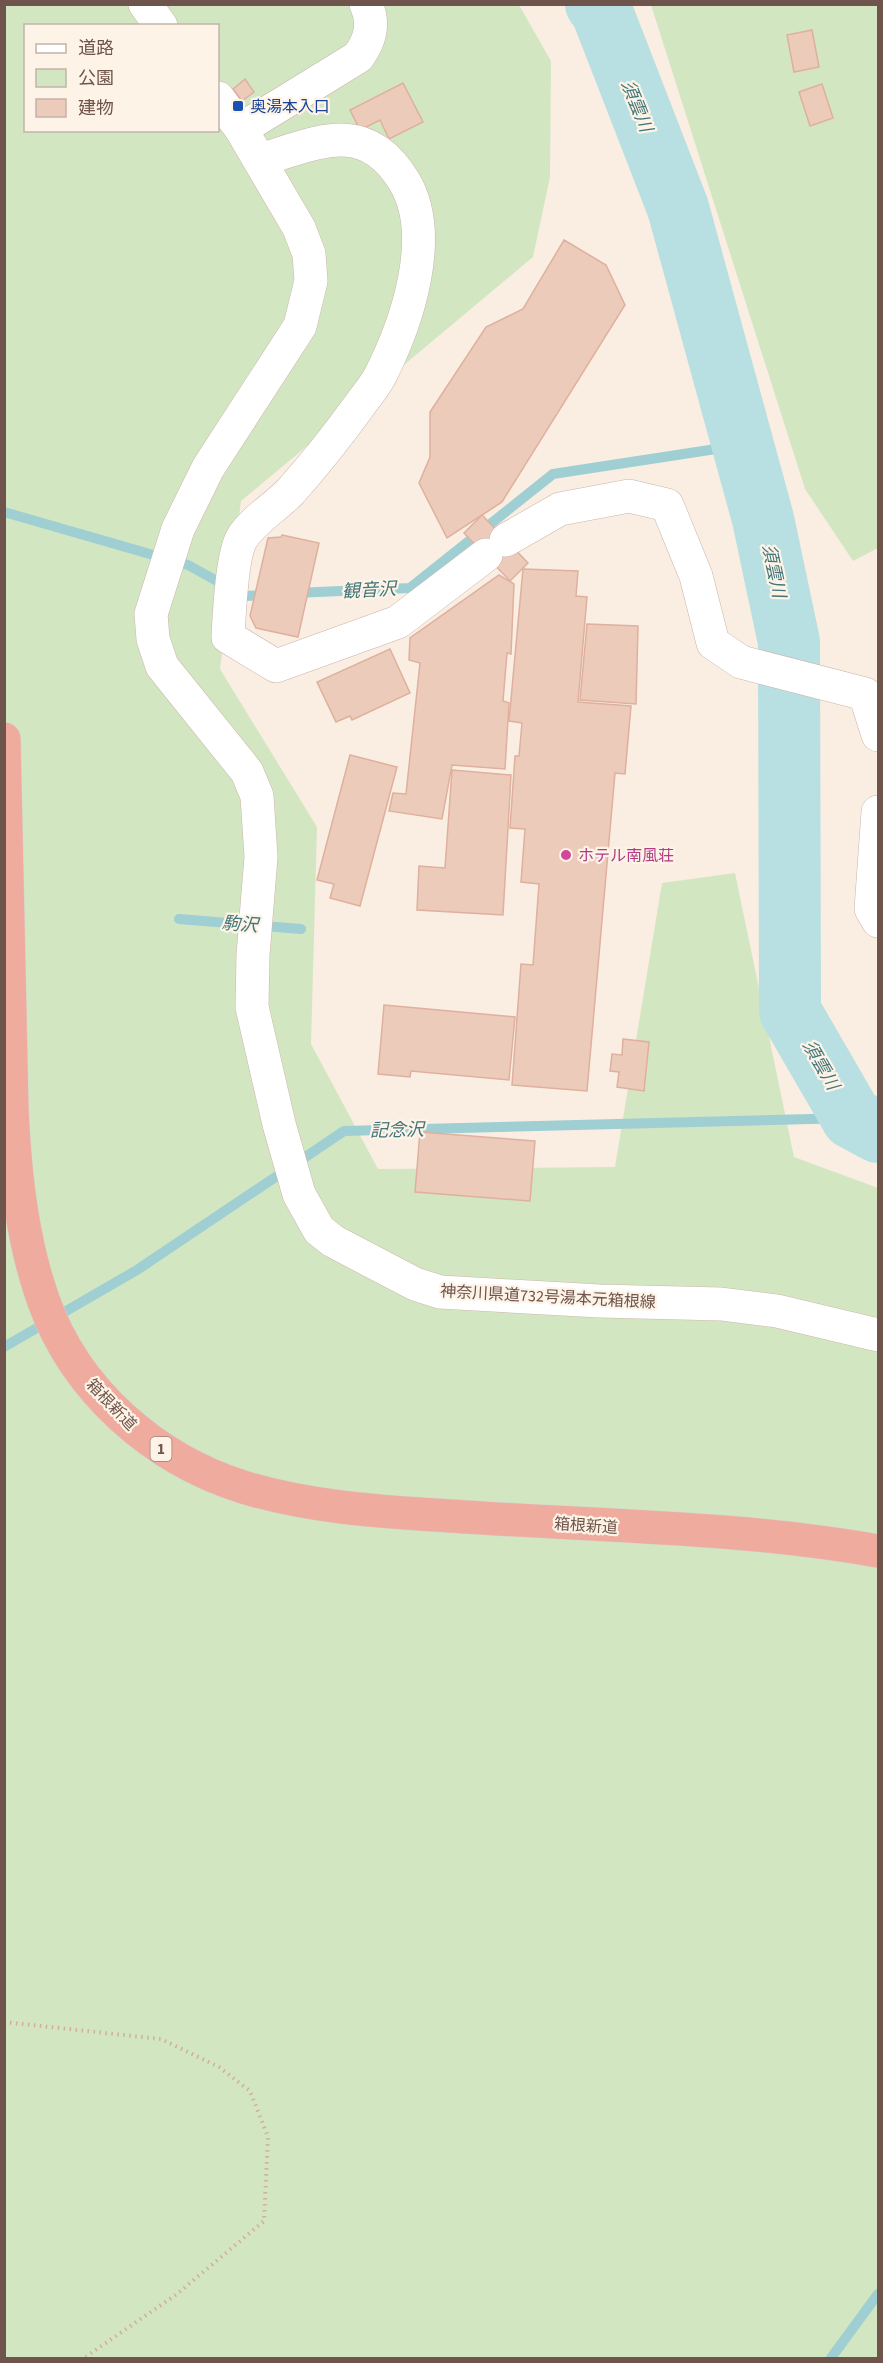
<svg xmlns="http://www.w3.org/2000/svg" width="883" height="2363" font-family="'Source Sans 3','Noto Sans JP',sans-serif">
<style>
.green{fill:#d3e6c2;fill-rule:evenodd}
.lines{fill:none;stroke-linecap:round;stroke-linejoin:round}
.stream{stroke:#9fcfd2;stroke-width:10}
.river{stroke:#b8dfe1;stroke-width:62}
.building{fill:#edcbbb;stroke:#deb09d;stroke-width:1.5}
.street-casing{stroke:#c9b5aa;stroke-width:34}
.secondary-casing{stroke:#ceb7aa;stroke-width:34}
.highway-casing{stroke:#d7cfcd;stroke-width:34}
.path{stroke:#d1ae9f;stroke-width:4;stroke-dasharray:1.5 4.5;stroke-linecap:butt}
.street{stroke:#fff;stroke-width:33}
.secondary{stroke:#fff;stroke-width:33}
.highway{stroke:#efab9d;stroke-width:33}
.transit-dot{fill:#1a4fb4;stroke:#fdf3e7;stroke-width:2}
.hotel-dot{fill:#d1479c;stroke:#fdf3e7;stroke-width:2}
.labels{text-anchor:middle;stroke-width:4.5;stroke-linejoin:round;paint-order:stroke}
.shield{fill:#fdf3e7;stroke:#9a847a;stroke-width:1.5}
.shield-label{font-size:15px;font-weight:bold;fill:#6f544b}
.transit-label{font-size:16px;fill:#164399;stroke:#fdf3e7;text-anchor:start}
.hotel-label{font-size:16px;fill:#b23c85;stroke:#fdf3e7;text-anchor:start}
.street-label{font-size:16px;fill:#6f544b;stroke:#fdf3e7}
.water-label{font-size:18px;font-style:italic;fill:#43767a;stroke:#fdf3e7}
</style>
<rect width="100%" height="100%" fill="#faeee2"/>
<g class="green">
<path d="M5,5H519L551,61L550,177L533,257L241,501L220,669L317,827L311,1044L378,1169L615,1167L662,883L735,873L794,1157L878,1188V2358H5ZM26,26H218V130H26Z"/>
<polygon points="651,5 878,5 878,548 853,561 805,489"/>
</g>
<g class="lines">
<g class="stream">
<polyline points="4,512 188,565 244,596 268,595"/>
<polyline points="295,593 410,588 553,474 742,445"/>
<polyline points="179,919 301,929"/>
<polyline points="4,1347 137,1270 344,1131 852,1118"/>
<polyline points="831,2358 878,2294"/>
</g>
<polyline class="river" points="596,4 602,12 678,208 763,519 789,642 790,1011 852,1118 878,1132"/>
</g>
<g class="building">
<polygon points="812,30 819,67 794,72 787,35"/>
<polygon points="245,79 254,92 242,101 233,89"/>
<polygon points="403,83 423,122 389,139 380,120 360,130 350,110"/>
<polygon points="822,84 833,118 810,126 799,92"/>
<polygon points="564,240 606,265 625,305 502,502 447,538 419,483 430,457 430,412 486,327 523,309"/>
<polygon points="482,515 528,563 510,581 464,533"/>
<polygon points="282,535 319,543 298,637 256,628 250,616 268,538 281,537"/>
<polygon points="523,569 578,571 576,596 587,597 578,702 631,706 625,774 615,773 587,1091 512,1085 521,964 533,965 539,884 521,882 525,829 510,828 515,756 519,756 522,723 509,721"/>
<polygon points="499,575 514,584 511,654 507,653 503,701 509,703 505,769 452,765 442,819 389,811 393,793 406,794 420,663 409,660 410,638"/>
<polygon points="587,624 638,626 636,704 580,700"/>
<polygon points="390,649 410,693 352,720 350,716 336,722 317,682"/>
<polygon points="350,755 397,767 360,906 330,898 334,884 317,880"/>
<polygon points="452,770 511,775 503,915 417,910 419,866 445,868"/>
<polygon points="384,1005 515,1017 509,1080 411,1071 410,1077 378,1074"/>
<polygon points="623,1039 649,1042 644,1091 617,1087 619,1072 610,1071 612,1054 622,1055"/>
<polygon points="420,1132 535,1141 530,1201 415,1192"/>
</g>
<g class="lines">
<defs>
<g id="street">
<path d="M241,129L358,57C370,41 375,24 366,4"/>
<path d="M260,160C317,143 365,117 404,181C437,235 407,323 380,376C375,386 366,396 359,406C338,435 315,464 291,491C276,507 253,520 242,538C232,554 229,617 228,637L276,666L398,622L486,555"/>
<polyline points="506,540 560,509 629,496 667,505 696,576 713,643 741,662 865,694 878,735"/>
<polyline points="878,812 871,909 878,921"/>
</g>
<g id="secondary">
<polyline points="145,4 161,26"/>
<polyline points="218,98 241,129 299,228 309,254 311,281 300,326 208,468 178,529 151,614 153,639 162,666 247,772 257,796 261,857 253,955 252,1007 279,1124 299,1194 319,1230 333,1241 415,1284 440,1292 599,1301 721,1304 777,1311 878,1335"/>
</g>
<path id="highway" d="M4,739L12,1109C15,1174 22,1241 44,1302C76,1391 154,1459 243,1487C314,1509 390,1512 465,1517C602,1526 743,1527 878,1551"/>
</defs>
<use href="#street" class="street-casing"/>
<use href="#secondary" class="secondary-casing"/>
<use href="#highway" class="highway-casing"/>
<polyline class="path" points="4,2022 161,2039 219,2067 250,2091 268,2137 264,2221 177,2294 84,2358"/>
<use href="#street" class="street"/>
<use href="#secondary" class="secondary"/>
<use href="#highway" class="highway"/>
</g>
<rect class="transit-dot" x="232" y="100" width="12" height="12" rx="3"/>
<circle class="hotel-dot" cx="566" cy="855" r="6"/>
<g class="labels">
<rect class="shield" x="150.5" y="1437" width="21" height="24" rx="4.5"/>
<g class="shield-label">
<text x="161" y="1454">1</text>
</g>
<g class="transit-label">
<text x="250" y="112">奥湯本入口</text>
</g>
<g class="hotel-label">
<text x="578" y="861">ホテル南風荘</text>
</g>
<g class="street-label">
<text transform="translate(548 1296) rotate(3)" y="6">神奈川県道732号湯本元箱根線</text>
<text transform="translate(112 1404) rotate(46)" y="6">箱根新道</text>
<text transform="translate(586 1525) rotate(4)" y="6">箱根新道</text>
</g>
<g class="water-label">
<text transform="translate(637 106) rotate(68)" y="6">須雲川</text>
<text transform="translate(774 571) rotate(78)" y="6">須雲川</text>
<text transform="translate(369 590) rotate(-3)" y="6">観音沢</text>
<text transform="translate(240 924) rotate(5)" y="6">駒沢</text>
<text transform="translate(821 1065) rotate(60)" y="6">須雲川</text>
<text transform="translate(397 1130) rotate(-1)" y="6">記念沢</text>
</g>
</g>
<rect width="883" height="2363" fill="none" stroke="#6f544b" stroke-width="12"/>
<rect x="24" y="24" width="195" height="108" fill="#fdf3e7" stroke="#c4b3a9" stroke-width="1.5"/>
<rect x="36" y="44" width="30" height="9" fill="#ffffff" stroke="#c4b3a9" stroke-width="1.5"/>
<text x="78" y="54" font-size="18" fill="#6f544b">道路</text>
<rect x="36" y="69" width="30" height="18" fill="#d3e6c2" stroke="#c4b3a9" stroke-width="1.5"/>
<text x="78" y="84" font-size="18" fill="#6f544b">公園</text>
<rect x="36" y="99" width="30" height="18" fill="#edcbbb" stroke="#c4b3a9" stroke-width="1.5"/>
<text x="78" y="114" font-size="18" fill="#6f544b">建物</text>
</svg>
